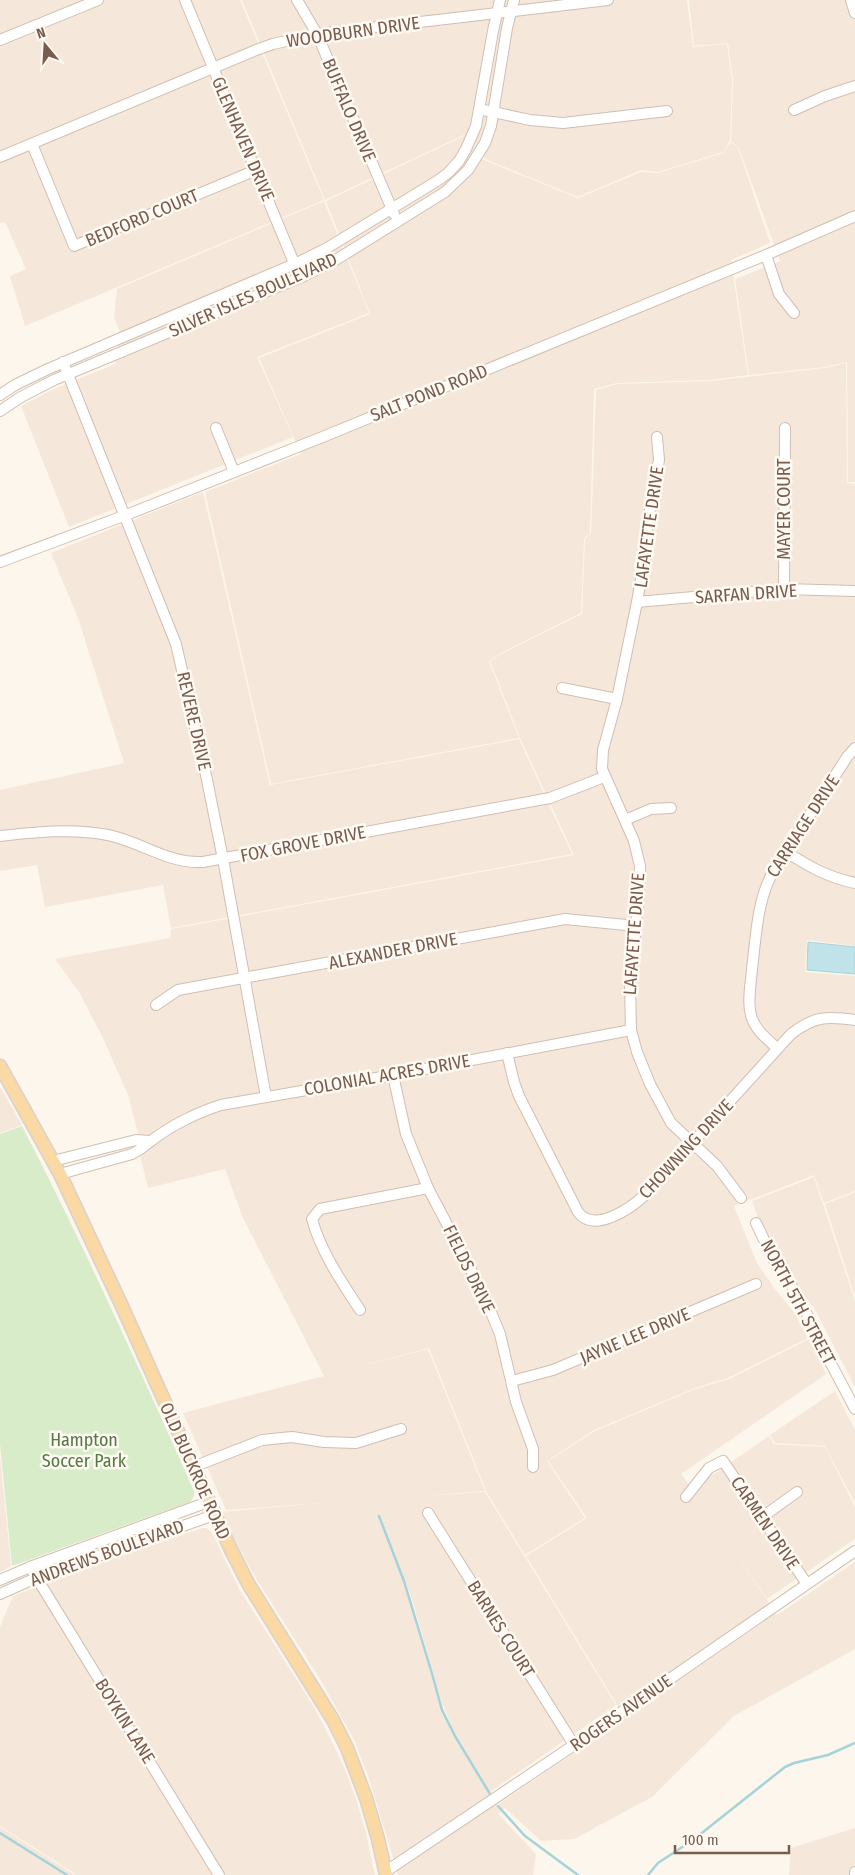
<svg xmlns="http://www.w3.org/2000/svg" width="855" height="1875" font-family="'Fira Sans Condensed',sans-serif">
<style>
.residential{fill:#f5e8da}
.green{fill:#d8ecc9}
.water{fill:#bfe3e8;stroke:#a5d3da}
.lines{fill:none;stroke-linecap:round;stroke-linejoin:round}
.stream{stroke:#a5d3da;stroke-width:2.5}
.minor-casing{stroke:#d1beb0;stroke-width:12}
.major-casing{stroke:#dad1cd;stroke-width:15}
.minor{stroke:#fff;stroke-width:10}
.major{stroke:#fbd9a5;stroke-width:12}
.labels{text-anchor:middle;stroke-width:5;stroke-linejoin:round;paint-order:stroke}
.street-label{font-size:18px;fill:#7a5c4d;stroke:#fffaf3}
.park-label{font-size:18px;fill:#537a41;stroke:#fffaf3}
</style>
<rect width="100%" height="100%" fill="#fdf6ec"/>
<g class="residential">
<polygon points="0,0 240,0 324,200 25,326 10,276 26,269 5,222 0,223"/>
<polygon points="242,0 687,0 693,47 727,44 732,80 730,141 723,152 658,172 641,170 578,197 485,159 464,135 325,200"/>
<polygon points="689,0 855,0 855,482 848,482 847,362 825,367 749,375 735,279 780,261 739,148 731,141 733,80 728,43 694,46"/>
<polygon points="464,136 484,160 578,198 641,172 658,173 723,153 731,142 738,148 770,243 731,260 748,375 710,380 617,383 594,389 590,533 584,539 581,613 501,653 489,661 519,738 271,784 205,492 301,454 259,358 370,314 326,201"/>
<polygon points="324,201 369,313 257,357 293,437 69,527 21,406 54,389 115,364 120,332 114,317 117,289"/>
<polygon points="846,363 847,483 855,484 855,946 807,940 805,972 855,976 855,1191 824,1203 814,1175 734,1206 757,1263 775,1289 794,1312 808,1338 728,1378 695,1388 594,1430 547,1461 585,1518 525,1555 486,1491 429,1348 342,1371 428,1349 485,1491 423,1496 485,1492 616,1705 490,1792 453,1730 440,1697 411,1596 374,1499 410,1597 439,1698 452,1730 497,1805 625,1718 526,1556 587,1518 548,1461 595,1431 695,1389 729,1379 809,1339 826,1374 681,1474 692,1489 769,1436 774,1444 825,1447 855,1507 855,1539 767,1599 723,1535 777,1615 855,1562 855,1649 734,1716 652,1797 574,1839 541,1841 505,1808 498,1814 536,1854 533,1875 398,1875 369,1778 354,1740 320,1679 257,1580 236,1544 221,1512 320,1503 226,1510 183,1413 324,1376 243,1218 225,1169 148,1188 141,1159 138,1133 128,1095 103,1038 79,992 55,959 170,938 171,929 574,855 520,738 490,661 501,654 582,614 585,539 591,533 596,390 617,384 710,381 825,368"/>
<polygon points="203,492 270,785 519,739 572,854 171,928 163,885 45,907 37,865 0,871 0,790 124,763 78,618 51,553"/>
<polygon points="0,1087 22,1125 0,1133"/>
<polygon points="814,1177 855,1301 855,1387 814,1308 785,1272 765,1237 752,1201"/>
<polygon points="855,1192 855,1297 825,1204"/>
<polygon points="835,1391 855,1430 855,1503 825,1446 775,1443 770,1435"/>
<polygon points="0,1455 11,1566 0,1572"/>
<polygon points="202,1528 206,1528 212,1533 239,1589 314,1707 329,1736 344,1767 356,1799 366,1833 375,1875 77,1875 0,1826 0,1627 13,1596 70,1574"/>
<polygon points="0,1827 75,1875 0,1875"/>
<polygon points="855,1828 855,1875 789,1875 791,1848"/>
</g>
<path class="green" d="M22,1126C84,1246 139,1368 194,1491V1496L190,1502L12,1566L0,1444V1134Z"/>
<polygon class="water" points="808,942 855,947 855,974 807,970"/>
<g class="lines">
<g class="stream">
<polyline points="379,1516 404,1581 433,1677 442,1710 455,1736 490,1794"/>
<polyline points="498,1806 525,1836 578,1875"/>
<polyline points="0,1833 67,1875"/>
<polyline points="648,1875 658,1863 693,1840 785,1767 794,1763 828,1755 855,1743"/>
</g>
<defs>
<g id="minor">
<polyline points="185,0 297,270"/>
<polyline points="297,0 317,34 394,214"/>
<polyline points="851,0 855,13"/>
<polyline points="0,40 98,0"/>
<polyline points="479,109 530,120 563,123 667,111"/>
<polyline points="794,110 825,96 855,86"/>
<polyline points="32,144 74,246 256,170"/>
<polyline points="0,157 256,50 273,44 317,34 608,0"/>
<polyline points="766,255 779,294 794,313"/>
<polyline points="63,362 176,644 206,775 223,859 266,1097"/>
<polyline points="0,395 15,385 48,369 299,262 327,248 437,181 448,173 459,161 466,149 476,126 493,31 500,0"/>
<polyline points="0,411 21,397 54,380 304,276 334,261 445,192 468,170 485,143 491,126 507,28 514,0"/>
<polyline points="216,428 234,472"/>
<polyline points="657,437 659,460 647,526 644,562 637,602 617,699 603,750 602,769 634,841 640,866 639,895 630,985 631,1030 637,1052 650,1084 671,1123 717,1166 741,1198"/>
<polyline points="0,562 126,515 325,436 766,255 855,216"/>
<polyline points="784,589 785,428"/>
<polyline points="637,602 784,589 855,591"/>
<polyline points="562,688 617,699"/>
<polyline points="625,820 651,809 671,808"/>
<path d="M0,836C36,832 72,828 108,835C142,842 168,864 203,862L550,798L604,777"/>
<path d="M786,852C810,867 827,877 855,883"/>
<polyline points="156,1005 178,990 565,919 636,926"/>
<path d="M777,1048C767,1039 754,1029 751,1015C747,1001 751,984 752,969C756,937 757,900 773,872L847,757L855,748"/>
<path d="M507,1053L514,1082L519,1096L578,1212C594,1234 631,1208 645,1195L791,1034C814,1016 827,1016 855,1020"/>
<polyline points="393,1075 406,1134 428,1188 483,1293 500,1334 516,1402 533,1449 533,1467"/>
<polyline points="53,1161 136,1140 150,1141"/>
<path d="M60,1174L132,1154C141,1150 144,1146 151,1141C170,1126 198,1112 221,1105L393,1075L631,1030"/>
<polyline points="756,1223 779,1271 790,1283 810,1320 820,1343 855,1409"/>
<path d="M360,1310C341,1281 321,1252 312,1219L320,1209L428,1188"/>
<polyline points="512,1381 553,1370 756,1284"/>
<polyline points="193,1467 262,1440 292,1437 324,1442 356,1443 401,1429"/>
<polyline points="686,1497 709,1468 723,1461 807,1584"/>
<polyline points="428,1513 574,1745"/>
<polyline points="761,1518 797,1492"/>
<polyline points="30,1567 219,1875"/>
<polyline points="0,1580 30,1567 208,1502"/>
<polyline points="0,1594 36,1578 214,1515"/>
<polyline points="385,1872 574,1745 855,1551"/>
<polyline points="855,1875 855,1872"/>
</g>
<polyline id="major" points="0,1066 60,1174 121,1304 231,1550 249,1585 333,1720 347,1748 366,1798 378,1839 386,1875"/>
</defs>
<use href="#minor" class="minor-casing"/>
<use href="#major" class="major-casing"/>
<use href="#minor" class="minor"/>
<use href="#major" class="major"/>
</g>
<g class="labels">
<g class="street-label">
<text transform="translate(353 32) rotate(-8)" y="6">WOODBURN DRIVE</text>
<text transform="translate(349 110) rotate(67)" y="6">BUFFALO DRIVE</text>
<text transform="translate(243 139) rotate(67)" y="6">GLENHAVEN DRIVE</text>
<text transform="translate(142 218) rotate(-23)" y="6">BEDFORD COURT</text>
<text transform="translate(253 295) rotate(-24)" y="6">SILVER ISLES BOULEVARD</text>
<text transform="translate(429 393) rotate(-22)" y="6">SALT POND ROAD</text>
<text transform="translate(784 509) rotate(-90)" y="6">MAYER COURT</text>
<text transform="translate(649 527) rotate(-82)" y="6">LAFAYETTE DRIVE</text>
<text transform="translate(746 594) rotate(-4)" y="6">SARFAN DRIVE</text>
<text transform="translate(194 721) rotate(77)" y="6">REVERE DRIVE</text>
<text transform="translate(803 826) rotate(-57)" y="6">CARRIAGE DRIVE</text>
<text transform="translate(303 844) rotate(-11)" y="6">FOX GROVE DRIVE</text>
<text transform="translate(634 934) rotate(-86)" y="6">LAFAYETTE DRIVE</text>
<text transform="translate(393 951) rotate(-11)" y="6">ALEXANDER DRIVE</text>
<text transform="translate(387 1075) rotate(-10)" y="6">COLONIAL ACRES DRIVE</text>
<text transform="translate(686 1149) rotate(-47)" y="6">CHOWNING DRIVE</text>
<text transform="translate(469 1269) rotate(64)" y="6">FIELDS DRIVE</text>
<text transform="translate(798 1302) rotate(62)" y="6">NORTH 5TH STREET</text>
<text transform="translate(635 1336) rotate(-23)" y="6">JAYNE LEE DRIVE</text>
<text transform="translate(195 1471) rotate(66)" y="6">OLD BUCKROE ROAD</text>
<text transform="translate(765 1523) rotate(56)" y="6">CARMEN DRIVE</text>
<text transform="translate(107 1553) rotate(-20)" y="6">ANDREWS BOULEVARD</text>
<text transform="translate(501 1629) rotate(58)" y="6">BARNES COURT</text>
<text transform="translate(621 1713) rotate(-35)" y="6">ROGERS AVENUE</text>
<text transform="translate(125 1721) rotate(58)" y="6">BOYKIN LANE</text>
</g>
<g class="park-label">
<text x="84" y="1446">Hampton<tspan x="84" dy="21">Soccer Park</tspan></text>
</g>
</g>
<g transform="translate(45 45) rotate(342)" stroke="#fffaf3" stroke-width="4" paint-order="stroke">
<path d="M0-4L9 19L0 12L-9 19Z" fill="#7a5c4d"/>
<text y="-8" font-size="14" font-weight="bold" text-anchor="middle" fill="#7a5c4d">N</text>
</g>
<path d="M675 1845v8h114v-8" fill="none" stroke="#7a5c4d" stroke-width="2.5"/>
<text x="682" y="1845" font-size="15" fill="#7a5c4d" stroke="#fffaf3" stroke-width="4" paint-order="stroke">100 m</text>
</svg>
